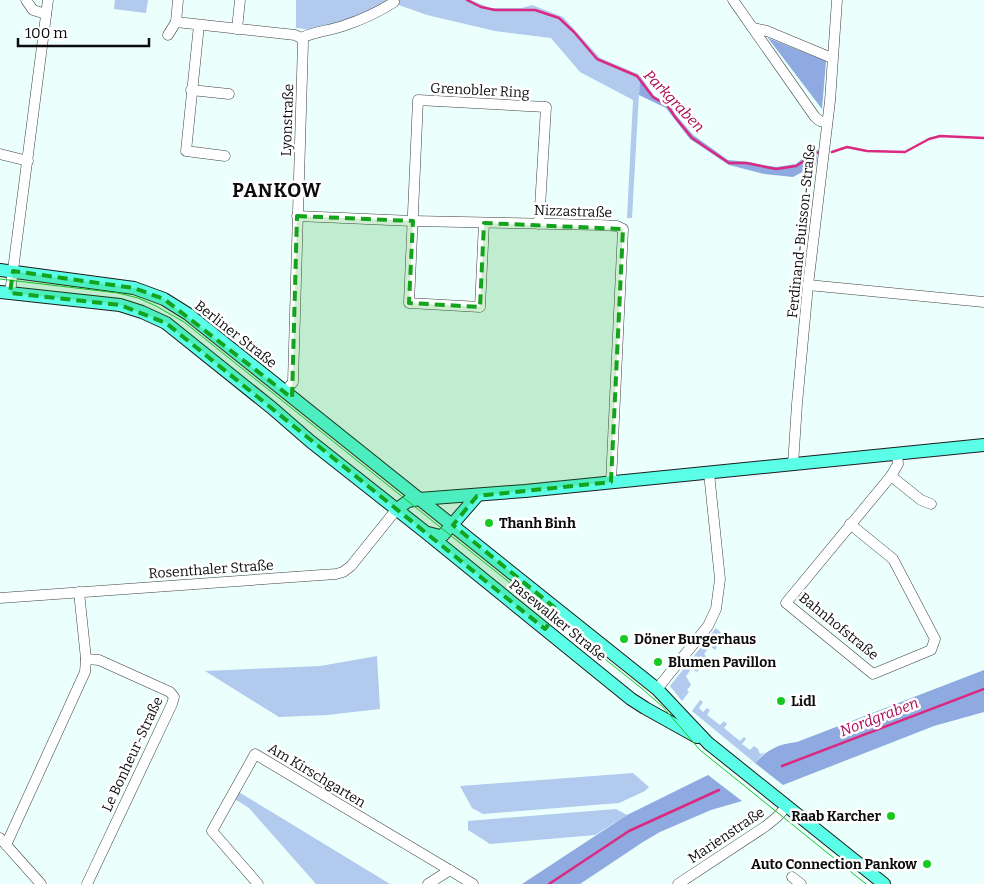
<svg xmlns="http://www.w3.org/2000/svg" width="984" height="884" font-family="Bitter,serif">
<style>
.green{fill:#b1caed}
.forest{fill:#8eaae0}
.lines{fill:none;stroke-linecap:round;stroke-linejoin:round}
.stream{stroke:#db2981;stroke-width:2.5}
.minor-casing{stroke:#3f3f3f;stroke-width:11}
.major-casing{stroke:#1d1d1d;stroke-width:14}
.minor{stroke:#fff;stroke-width:10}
.major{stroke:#5bffe8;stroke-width:12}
.tram{stroke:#16c921;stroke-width:1}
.marked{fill:#14a31d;fill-opacity:0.2;stroke:#14a31d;stroke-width:4;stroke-dasharray:10 6;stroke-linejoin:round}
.poi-dot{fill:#16c921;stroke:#fff;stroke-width:2}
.labels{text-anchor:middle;stroke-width:5;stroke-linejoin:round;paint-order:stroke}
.street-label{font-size:14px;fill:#0c0c0c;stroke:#fff}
.poi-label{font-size:14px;font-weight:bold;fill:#0c0c0c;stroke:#fff;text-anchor:start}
.water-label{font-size:15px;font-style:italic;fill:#aa0953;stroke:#fff}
.district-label{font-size:19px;font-weight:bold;letter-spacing:1px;fill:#0c0c0c;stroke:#fff}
</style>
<rect width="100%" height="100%" fill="#ebfffd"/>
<g class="green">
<polygon points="115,0 148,0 146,13 114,9"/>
<path d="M296,0H391C371,11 334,29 312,30C307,30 301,28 296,28Z"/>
<polygon points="391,0 471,0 490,8 522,8 532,5 563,17 600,58 638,74 640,76 632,218 627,218 633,100 580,72 551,38 495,31 427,15 396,4"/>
<polygon points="716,628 725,637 724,639 718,636 712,643 717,647 715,650 710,646 704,654 708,659 706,661 701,657 695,665 699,670 697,672 692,668 686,676 691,685 687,690 689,692 682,701 670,686"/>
<polygon points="377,656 380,709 327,715 279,717 205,671 320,666"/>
<polygon points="700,700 703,702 699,708 703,712 707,708 710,710 707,715 720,725 724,721 727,724 724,728 740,741 744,737 746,739 742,744 750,750 754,746 758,749 760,754 765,752 755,763 692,711"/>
<polygon points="633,773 649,787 645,791 619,803 483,814 472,808 460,786"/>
<polygon points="237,791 390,884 316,884 249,808 233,798"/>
<polygon points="616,809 627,815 595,835 490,844 468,830 468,821"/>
</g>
<g class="forest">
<polygon points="768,38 826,61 822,109"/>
<polygon points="640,76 654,96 669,104 675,114 693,135 728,160 750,162 762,165 777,167 796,164 812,151 818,150 816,165 793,177 764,174 729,165 690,139 666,108 639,95"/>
<path d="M984,670V712L934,726L783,785L755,763C768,749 779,744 797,742Z"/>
<polygon points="708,775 742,801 711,810 660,832 643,842 580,884 522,884 627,815"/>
</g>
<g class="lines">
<g class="stream">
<polyline points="467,0 481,7 495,10 535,10 559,18 574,32 597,59 637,76 653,97 668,106 675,117 692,138 729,163 746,163 776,169 796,166 819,152"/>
<polyline points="832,152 847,147 867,151 905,152 929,139 940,136 984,138"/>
<polyline points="782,766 984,689"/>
<polyline points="549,884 629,831 719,790"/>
</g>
<defs>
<g id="minor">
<polyline points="26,0 33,10 46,14"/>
<polyline points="733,0 815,117 820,121 827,123"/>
<polyline points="176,22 295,35 301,38"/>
<polyline points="199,25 186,151 225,156"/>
<polyline points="753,28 767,31 832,58"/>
<polyline points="237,29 240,0"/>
<polyline points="168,35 176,22 178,0"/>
<path d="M301,38C315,31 329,31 343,26C361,20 379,12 394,2"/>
<polyline points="191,90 229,94"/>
<polyline points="0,154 28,161"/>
<polyline points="297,216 413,221 600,225 617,226 623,229 611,482"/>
<polyline points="484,223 480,307 409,303 418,100 546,107 539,224"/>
<polyline points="808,285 984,302"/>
<polyline points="10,293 48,0"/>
<polyline points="285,392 293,382 303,42 301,38"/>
<polyline points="793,465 797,404 808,285 830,101 837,0"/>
<polyline points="891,476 921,500 931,504"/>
<polyline points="850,524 893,559 935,639 931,650 873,674 786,603 891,476 898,464 897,454"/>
<polyline points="0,598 336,574 343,572 351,566 396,510"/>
<polyline points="86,659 99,660 170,692 174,697 172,704 87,884"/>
<polyline points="657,689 708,626 716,609 720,579 709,473"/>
<polyline points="0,838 41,884"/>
<polyline points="6,845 85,672 86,659 79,592"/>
<polyline points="792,877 801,884"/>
<polyline points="258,884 212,831 255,754 473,884"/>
<polyline points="428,884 450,870"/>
<polyline points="678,884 766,826 777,817 787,806"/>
</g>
<g id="major">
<polyline points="0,270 134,288 164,299 188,314 657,689 708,743 884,884"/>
<polyline points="0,292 120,305 142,312 166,323 272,408 310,441 424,531 631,699 645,708 697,737"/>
<polyline points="396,510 408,501 419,499 525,491 984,445"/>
<polyline points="428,533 440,536 443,535 477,496"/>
</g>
</defs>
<use href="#minor" class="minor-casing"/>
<use href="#major" class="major-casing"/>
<use href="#minor" class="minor"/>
<use href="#major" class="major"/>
<polyline class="tram" points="0,279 118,293 138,298 156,306 184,322 640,687 663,707 700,750 866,884"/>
</g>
<path class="marked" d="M297,216L413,221L409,303L480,307L484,223L623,229L611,482L477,496L453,525L559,611L545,629L166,323L120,305L10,293L13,271L134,288L164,299L292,398Z"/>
<g class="poi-dot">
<circle cx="489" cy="523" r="5"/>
<circle cx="624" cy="639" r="5"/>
<circle cx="658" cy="662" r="5"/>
<circle cx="781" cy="701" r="5"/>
<circle cx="891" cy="816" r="5"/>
<circle cx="927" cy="864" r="5"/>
</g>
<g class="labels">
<g class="street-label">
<text transform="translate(480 90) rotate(3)" y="5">Grenobler Ring</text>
<text transform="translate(287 120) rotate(-88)" y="5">Lyonstraße</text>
<text transform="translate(573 211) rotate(2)" y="5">Nizzastraße</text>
<text transform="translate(801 231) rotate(-84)" y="5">Ferdinand-Buisson-Straße</text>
<text transform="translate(236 334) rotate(38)" y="5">Berliner Straße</text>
<text transform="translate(211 569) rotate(-4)" y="5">Rosenthaler Straße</text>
<text transform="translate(558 620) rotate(39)" y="5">Pasewalker Straße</text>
<text transform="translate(839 626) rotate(39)" y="5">Bahnhofstraße</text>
<text transform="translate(132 754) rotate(-65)" y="5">Le Bonheur-Straße</text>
<text transform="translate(317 775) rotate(31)" y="5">Am Kirschgarten</text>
<text transform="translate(726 835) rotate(-34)" y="5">Marienstraße</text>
</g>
<g class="poi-label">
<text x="499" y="528">Thanh Binh</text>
<text x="634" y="644">Döner Burgerhaus</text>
<text x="668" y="667">Blumen Pavillon</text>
<text x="791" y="706">Lidl</text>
<text x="881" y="821" text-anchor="end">Raab Karcher</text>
<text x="917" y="869" text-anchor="end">Auto Connection Pankow</text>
</g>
<g class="water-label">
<text transform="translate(674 101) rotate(46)" y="5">Parkgraben</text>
<text transform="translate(879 717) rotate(-21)" y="5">Nordgraben</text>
</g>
<g class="district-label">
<text x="277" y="197">PANKOW</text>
</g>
</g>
<path d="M18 38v8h131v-8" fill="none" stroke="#0c0c0c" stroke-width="2.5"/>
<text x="25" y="38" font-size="15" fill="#0c0c0c" stroke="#ffffff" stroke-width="4" paint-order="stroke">100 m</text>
</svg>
